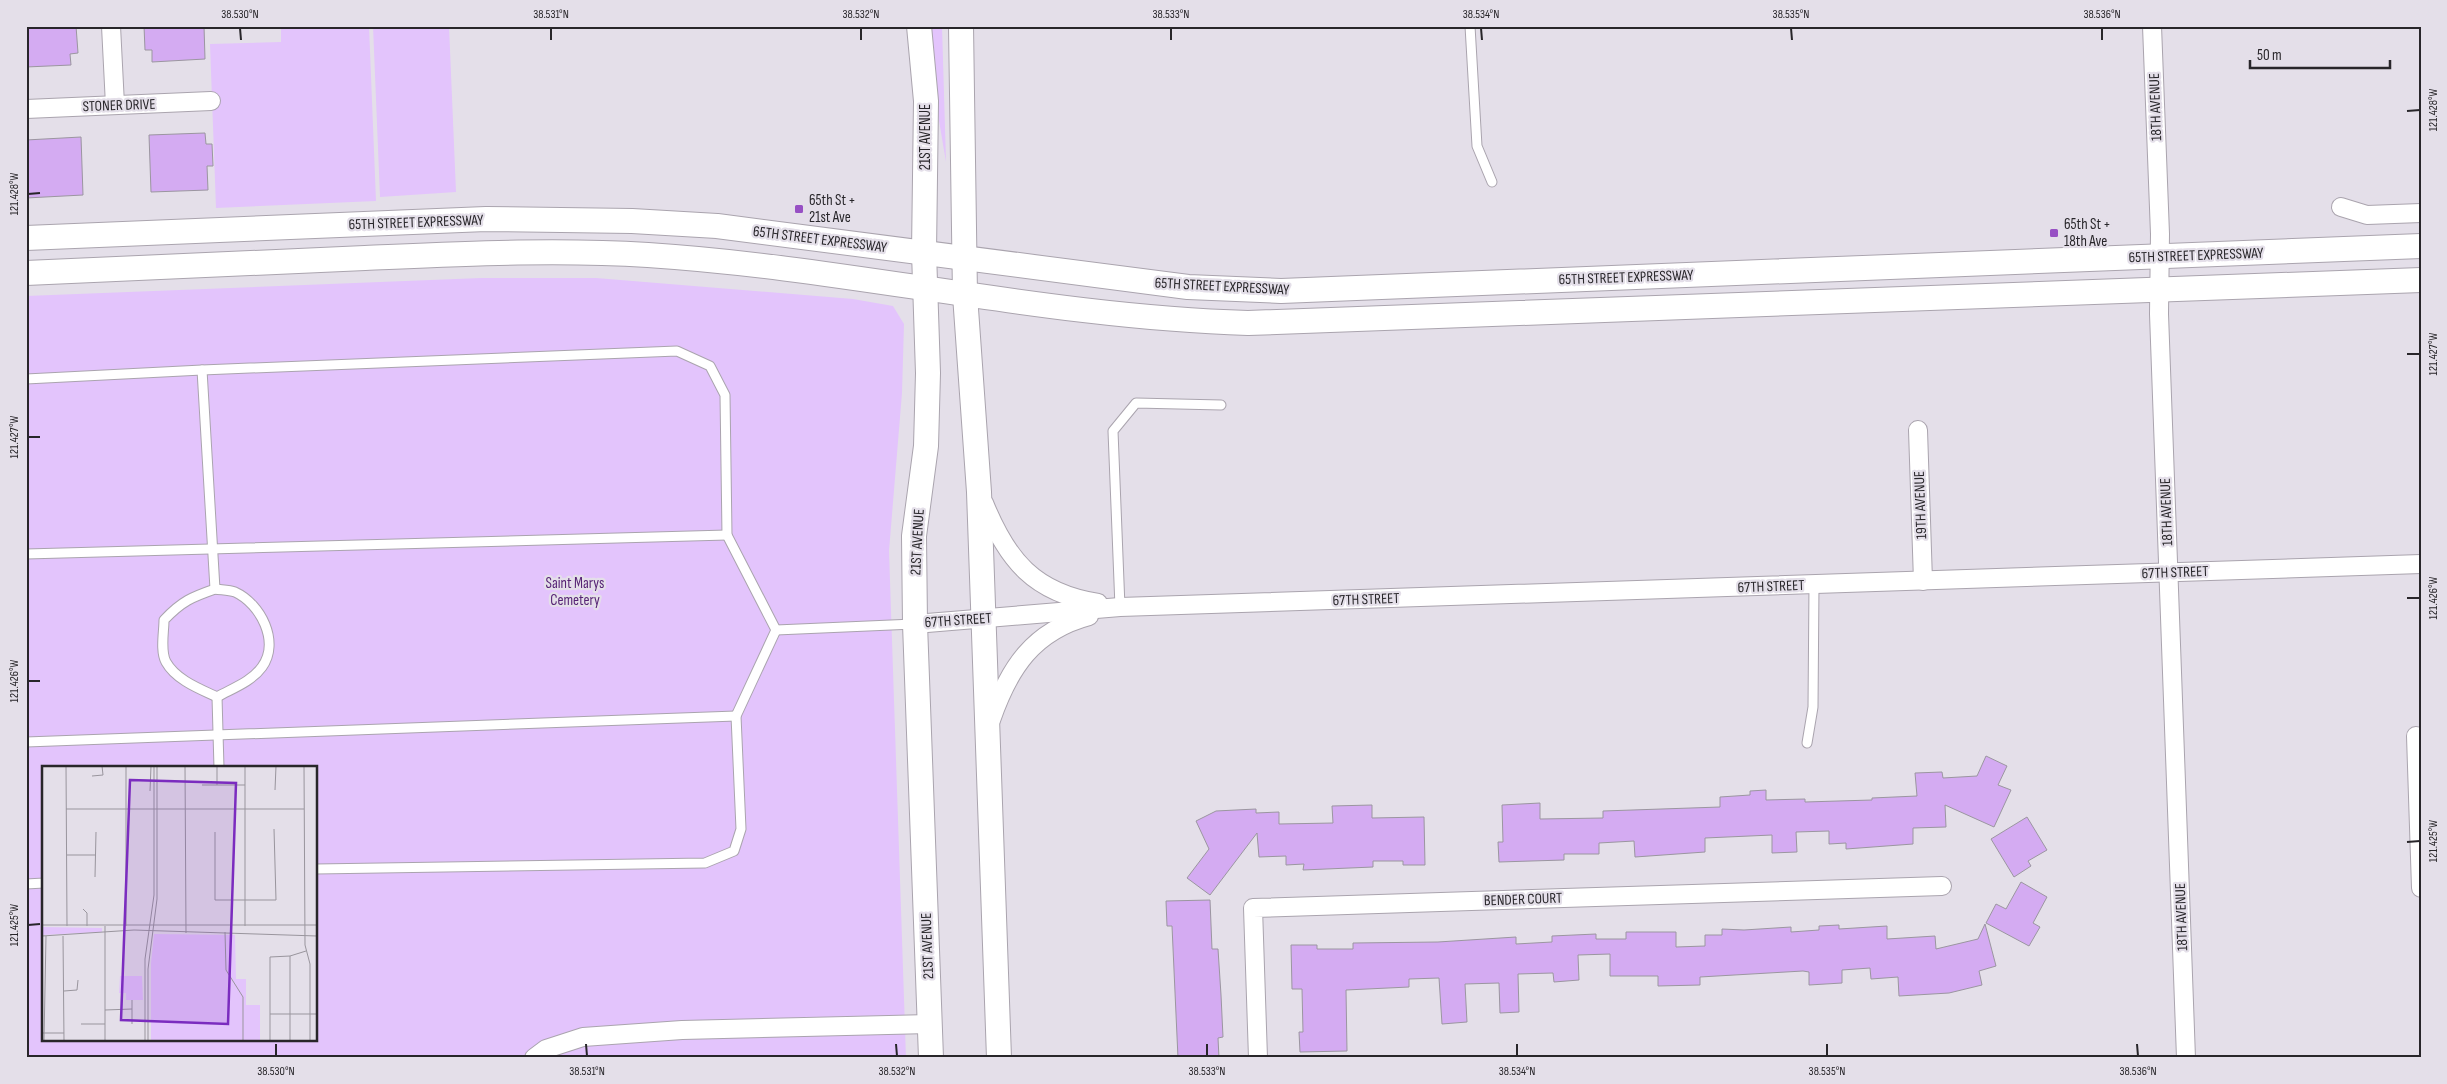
<svg xmlns="http://www.w3.org/2000/svg" width="2447" height="1084" font-family="'Sofia Sans Condensed',sans-serif">
<style>
.green{fill:#e3c4fc;fill-rule:evenodd}
.building{fill:#d4abf2;stroke:#9b96a0}
.lines{fill:none;stroke-linecap:round;stroke-linejoin:round}
.lane-casing{stroke:#aaa4ae;stroke-width:11}
.street-casing{stroke:#aaa4ae;stroke-width:20}
.secondary-casing{stroke:#aaa4ae;stroke-width:26}
.lane{stroke:#fff;stroke-width:9}
.street{stroke:#fff;stroke-width:18}
.secondary{stroke:#fff;stroke-width:24}
.ticks{fill:none;stroke:#28262a;stroke-width:2}
.poi-dot{fill:#9750c4;stroke:#e4dfe9;stroke-width:2}
.labels{text-anchor:middle;stroke-width:4.5;stroke-linejoin:round;paint-order:stroke}
.street-label{font-size:15px;fill:#28262a;stroke:#e4dfe9}
.poi-label{font-size:15px;fill:#28262a;stroke:#e4dfe9;text-anchor:start}
.park-label{font-size:15px;fill:#562374;stroke:#e4dfe9}
.inset-road{fill:none;stroke:#99959d;stroke-width:1}
.view{fill:#7b2cbf;fill-opacity:0.15;stroke:#7b2cbf;stroke-width:2.5}
.inset-edge{fill:none;stroke:#28262a;stroke-width:2.5}
.neatline{fill:none;stroke:#28262a;stroke-width:2}
.ticks-label{font-size:12px;text-anchor:middle;fill:#28262a}
</style>
<rect width="100%" height="100%" fill="#e4dfe9"/>
<g class="green">
<polygon points="281,26 369,26 376,201 216,208 210,44 281,42"/>
<polygon points="373,26 449,26 456,192 380,197"/>
<polygon points="926,26 942,26 946,162 933,85"/>
<path d="M481,278H596L853,299L893,306L904,324L902,393L889,551L906,1058H26V296ZM44,768H316V1040H44Z"/>
</g>
<g class="building">
<polygon points="26,26 76,26 78,53 70,54 71,65 26,67"/>
<polygon points="144,26 204,26 205,59 152,62 152,50 145,50"/>
<polygon points="205,133 206,144 212,144 213,166 207,166 208,190 151,192 149,135"/>
<polygon points="81,137 83,195 26,198 26,140"/>
<polygon points="1986,756 2007,766 1998,785 2011,790 1994,827 1945,805 1946,827 1913,828 1913,844 1846,849 1846,843 1829,844 1829,831 1796,832 1797,852 1772,853 1772,835 1705,838 1705,852 1635,857 1634,841 1599,843 1599,854 1564,854 1564,860 1499,862 1498,842 1503,842 1502,805 1540,803 1540,819 1603,818 1603,811 1720,807 1720,797 1750,795 1750,791 1766,790 1766,800 1805,799 1805,802 1872,800 1872,798 1917,796 1915,773 1942,772 1943,778 1977,776"/>
<polygon points="1372,805 1372,818 1424,817 1425,865 1403,865 1403,861 1373,861 1373,867 1303,870 1304,864 1286,865 1286,856 1259,857 1257,833 1210,895 1187,878 1209,849 1196,821 1216,811 1256,809 1256,813 1279,812 1279,824 1333,823 1332,806"/>
<polygon points="2027,817 2047,850 2028,861 2031,866 2014,877 1991,839"/>
<polygon points="2021,882 2047,897 2033,923 2040,927 2029,946 1986,923 1996,904 2006,909"/>
<polygon points="1210,900 1212,949 1218,949 1221,995 1223,1037 1218,1038 1219,1058 1178,1058 1172,926 1167,926 1166,901"/>
<polygon points="1985,924 1996,966 1979,971 1982,985 1949,993 1899,996 1898,977 1871,979 1870,968 1842,970 1842,983 1809,985 1809,972 1803,971 1700,977 1700,985 1658,986 1658,976 1610,976 1610,954 1578,955 1579,980 1554,982 1553,973 1518,974 1519,1012 1500,1013 1499,983 1465,984 1467,1022 1442,1024 1439,978 1409,979 1409,987 1346,990 1347,1051 1300,1052 1299,1032 1303,1032 1302,989 1292,989 1291,945 1317,945 1317,949 1353,949 1353,943 1438,942 1516,937 1516,944 1552,942 1552,936 1596,934 1596,939 1626,939 1626,932 1676,932 1676,947 1705,946 1705,935 1722,935 1722,929 1744,930 1791,927 1791,932 1819,930 1819,926 1839,925 1839,929 1887,926 1887,939 1935,936 1936,949 1978,939"/>
</g>
<g class="lines">
<defs>
<g id="lane">
<polyline points="1470,26 1477,146 1492,182"/>
<polyline points="202,370 215,589"/>
<polyline points="26,379 202,370 677,351 710,366 725,395 727,535 776,630 736,716 741,829 734,851 705,863 316,869"/>
<polyline points="26,554 727,535"/>
<path d="M215,589C221,590 229,590 235,592C261,604 280,642 262,667C251,682 233,688 217,697C200,689 176,680 166,662C160,651 164,632 164,620C182,601 192,597 215,589Z"/>
<polyline points="1120,607 1113,431 1136,403 1221,405"/>
<polyline points="776,630 914,624"/>
<polyline points="217,697 219,768"/>
<polyline points="26,742 736,716"/>
<polyline points="1807,743 1813,707 1814,585"/>
<polyline points="26,884 44,883"/>
</g>
<g id="street">
<polyline points="111,26 115,105"/>
<polyline points="2152,26 2160,234 2159,314 2186,1058"/>
<polyline points="26,109 211,101"/>
<polyline points="2341,207 2367,215 2421,213"/>
<polyline points="1918,430 1923,581"/>
<path d="M984,503C1007,560 1034,593 1098,603"/>
<polyline points="915,624 1120,607 2421,564"/>
<path d="M991,720C1009,668 1033,631 1089,616"/>
<polyline points="2416,736 2421,888"/>
<polyline points="534,1058 546,1049 583,1037 682,1030 930,1024"/>
<polyline points="1258,1058 1253,908 1942,886"/>
</g>
<g id="secondary">
<polyline points="919,26 926,101 924,252 928,373 926,446 914,536 915,624 931,1058"/>
<polyline points="961,26 965,295 979,492 999,1058"/>
<polyline points="26,238 486,219 632,221 717,226 1188,287 1281,291 2421,246"/>
<path d="M26,273C139,268 252,263 365,258C459,254 553,249 648,255C849,268 1046,317 1248,323L2421,280"/>
</g>
</defs>
<use href="#lane" class="lane-casing"/>
<use href="#street" class="street-casing"/>
<use href="#secondary" class="secondary-casing"/>
<use href="#lane" class="lane"/>
<use href="#street" class="street"/>
<use href="#secondary" class="secondary"/>
</g>
<path class="ticks" d="M240,28L241,40M551,28V40M861,28V40M1171,28V40M1481,28L1482,40M1791,28L1792,40M2102,28V40M2407,111L2420,110M28,194L40,193M2407,354H2420M28,437H40M2407,598H2420M28,681H40M2407,842L2420,841M28,925L40,924M276,1044V1056M586,1044L587,1056M896,1044L897,1056M1207,1044V1056M1517,1044V1056M1827,1044V1056M2137,1044L2138,1056"/>
<g class="poi-dot">
<rect x="794" y="204" width="10" height="10" rx="2.5"/>
<rect x="2049" y="228" width="10" height="10" rx="2.5"/>
</g>
<g class="labels">
<g class="street-label">
<text transform="translate(119 105) rotate(-2)" y="5">STONER DRIVE</text>
<text transform="translate(2155 107) rotate(-92)" y="5">18TH AVENUE</text>
<text transform="translate(925 137) rotate(-90)" y="5">21ST AVENUE</text>
<text transform="translate(416 222) rotate(-2)" y="5">65TH STREET EXPRESSWAY</text>
<text transform="translate(820 239) rotate(7)" y="5">65TH STREET EXPRESSWAY</text>
<text transform="translate(2196 255) rotate(-2)" y="5">65TH STREET EXPRESSWAY</text>
<text transform="translate(1626 277) rotate(-2)" y="5">65TH STREET EXPRESSWAY</text>
<text transform="translate(1222 286) rotate(3)" y="5">65TH STREET EXPRESSWAY</text>
<text transform="translate(1920 505) rotate(-92)" y="5">19TH AVENUE</text>
<text transform="translate(2166 512) rotate(-92)" y="5">18TH AVENUE</text>
<text transform="translate(917 542) rotate(-87)" y="5">21ST AVENUE</text>
<text transform="translate(2175 572) rotate(-2)" y="5">67TH STREET</text>
<text transform="translate(1771 586) rotate(-2)" y="5">67TH STREET</text>
<text transform="translate(1366 599) rotate(-2)" y="5">67TH STREET</text>
<text transform="translate(958 620) rotate(-4)" y="5">67TH STREET</text>
<text transform="translate(1523 899) rotate(-2)" y="5">BENDER COURT</text>
<text transform="translate(2181 917) rotate(-92)" y="5">18TH AVENUE</text>
<text transform="translate(927 946) rotate(-92)" y="5">21ST AVENUE</text>
</g>
<g class="poi-label">
<text x="809" y="205">65th St +<tspan x="809" dy="17">21st Ave</tspan></text>
<text x="2064" y="229">65th St +<tspan x="2064" dy="17">18th Ave</tspan></text>
</g>
<g class="park-label">
<text x="575" y="588">Saint Marys<tspan x="575" dy="17">Cemetery</tspan></text>
</g>
</g>
<g transform="translate(42 766)">
<rect width="275" height="275" fill="#e4dfe9"/>
<path d="M0,161L60,162V166L0,169ZM112,168L193,169L194,213H204V239H218V275H109V197ZM78,210H100L101,234H84V227H77Z" fill="#e3c4fc"/>
<path class="inset-road" d="M24,0L25,160M84,0V160M143,0L144,167M203,0V160M262,0L263,179L268,198V275M50,10L61,9L60,0M160,19H203M175,19V0M233,24L234,0M108,25L109,0M24,43H262M173,66V134H234L232,63M25,89H54M53,111L54,66M41,143L45,147V160M0,159H275M63,160V275M183,166L184,204L201,231V275M0,170L92,164L275,170M21,170L22,275M248,190V275M22,225L35,224L36,214M90,234V258M63,244L90,243M228,248H275M39,258H63M1,267H22M2,275L4,170M103,275V193L112,129V0M106,275V203L115,133V0M228,275V191L248,190L264,185"/>
<path class="view" d="M88,14L194,17L186,258L79,254Z"/>
<rect width="275" height="275" class="inset-edge"/>
</g>
<rect width="2447" height="1084" fill="none" stroke="#e4dfe9" stroke-width="55"/>
<path d="M2250 60v8h140v-8" fill="none" stroke="#28262a" stroke-width="2.5"/>
<text x="2257" y="60" font-size="15" fill="#28262a" stroke="#e4dfe9" stroke-width="4" paint-order="stroke">50 m</text>
<rect x="28" y="28" width="2392" height="1028" class="neatline"/>
<g class="ticks-label">
<text x="240" y="18">38.530°N</text>
<text x="551" y="18">38.531°N</text>
<text x="861" y="18">38.532°N</text>
<text x="1171" y="18">38.533°N</text>
<text x="1481" y="18">38.534°N</text>
<text x="1791" y="18">38.535°N</text>
<text x="2102" y="18">38.536°N</text>
<text transform="translate(2433 110) rotate(-90)" y="4">121.428°W</text>
<text transform="translate(14 194) rotate(-90)" y="4">121.428°W</text>
<text transform="translate(2433 354) rotate(-90)" y="4">121.427°W</text>
<text transform="translate(14 437) rotate(-90)" y="4">121.427°W</text>
<text transform="translate(2433 598) rotate(-90)" y="4">121.426°W</text>
<text transform="translate(14 681) rotate(-90)" y="4">121.426°W</text>
<text transform="translate(2433 841) rotate(-90)" y="4">121.425°W</text>
<text transform="translate(14 925) rotate(-90)" y="4">121.425°W</text>
<text x="276" y="1075">38.530°N</text>
<text x="587" y="1075">38.531°N</text>
<text x="897" y="1075">38.532°N</text>
<text x="1207" y="1075">38.533°N</text>
<text x="1517" y="1075">38.534°N</text>
<text x="1827" y="1075">38.535°N</text>
<text x="2138" y="1075">38.536°N</text>
</g>
</svg>
